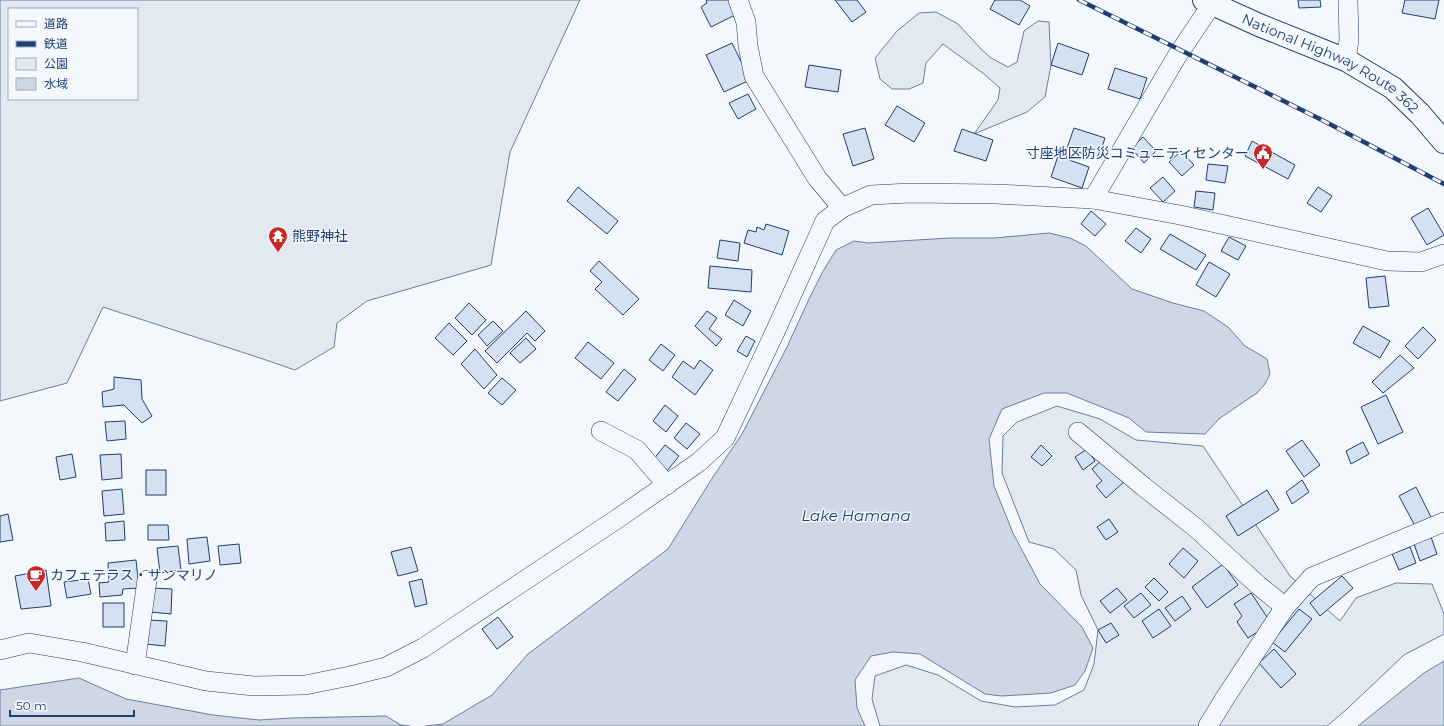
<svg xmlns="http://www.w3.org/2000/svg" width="1444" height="726" font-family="Montserrat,'Noto Sans JP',sans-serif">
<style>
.green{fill:#e3e9f0;stroke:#687fa3;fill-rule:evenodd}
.water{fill:#cfd7e4;stroke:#687fa3}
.building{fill:#d5e0f0;stroke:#1d3f73}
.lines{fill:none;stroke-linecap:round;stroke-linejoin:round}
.minor-casing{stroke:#1d3f73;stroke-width:20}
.highway-casing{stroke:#1d3f73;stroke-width:24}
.minor{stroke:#f4f7fb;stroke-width:19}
.highway{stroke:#f4f7fb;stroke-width:22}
.rail-casing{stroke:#1d3f73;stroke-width:4.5}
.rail{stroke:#f4f7fb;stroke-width:3;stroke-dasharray:9;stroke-linecap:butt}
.labels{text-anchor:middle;stroke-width:3;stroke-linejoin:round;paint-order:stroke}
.street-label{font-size:14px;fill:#1d3f73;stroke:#f4f7fb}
.poi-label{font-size:14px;fill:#1d3f73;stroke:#f4f7fb;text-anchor:start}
.water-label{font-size:15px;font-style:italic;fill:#1d3f73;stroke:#f4f7fb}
</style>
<rect width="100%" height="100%" fill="#f4f7fb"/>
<g class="green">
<path d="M0,0H580L510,152L491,265L367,301L337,323L334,347L295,370L260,358L103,307L67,383L0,401ZM9,9H137V99H9Z"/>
<polygon points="936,12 958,24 982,50 991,58 1008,67 1017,62 1024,31 1038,21 1049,22 1051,65 1045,97 1027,112 974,134 998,100 1000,88 984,74 943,44 926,63 923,83 909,89 892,89 880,79 875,58 897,31 919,13"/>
<polygon points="1057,406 1100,419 1136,440 1203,446 1290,576 1340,621 1356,598 1396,583 1432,584 1444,614 1444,634 1404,655 1347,709 1327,726 880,726 872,699 875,676 906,665 938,675 981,701 1015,707 1055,705 1084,690 1094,664 1098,630 1081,595 1076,570 1054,549 1029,542 1002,473 1003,436 1017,422"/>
</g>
<g class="water">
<polygon points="1049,233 1070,238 1086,246 1132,289 1173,303 1204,311 1228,327 1245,346 1267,359 1270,374 1265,384 1257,393 1220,418 1205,434 1146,432 1129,418 1067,393 1044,393 1002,409 989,439 994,486 1013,533 1040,584 1082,627 1093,648 1085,671 1075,685 1051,693 1002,696 985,694 920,654 893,652 871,656 855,680 857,708 865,726 426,726 443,724 492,695 528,654 668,549 711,480 742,434 787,347 809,299 822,273 836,250 854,241 868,243 949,238 995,238"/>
<polygon points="1444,661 1444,726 1358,726 1424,673"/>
<polygon points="79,678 126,699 213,715 259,720 291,718 386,716 401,725 410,726 0,726 0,690"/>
</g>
<g class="building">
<polygon points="706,0 733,0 739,13 711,27 701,7 707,3"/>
<polygon points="835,0 857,0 866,12 852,22"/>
<polygon points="995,0 1020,0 1030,6 1019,25 990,9"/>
<polygon points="1298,0 1320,0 1321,7 1299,8"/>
<polygon points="1405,0 1439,0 1435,19 1402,13"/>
<polygon points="732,43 750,80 724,92 706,55"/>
<polygon points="1058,43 1089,54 1082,75 1051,65"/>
<polygon points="809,65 841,70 838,92 805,87"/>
<polygon points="1115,68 1147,78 1140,99 1108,89"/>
<polygon points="748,94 756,109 738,119 729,103"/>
<polygon points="897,106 925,123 914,142 885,125"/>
<polygon points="865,128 874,159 853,166 843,134"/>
<polygon points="1074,128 1105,138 1098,159 1067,148"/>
<polygon points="962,129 993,140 986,161 954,151"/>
<polygon points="1143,137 1156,151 1144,163 1131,148"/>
<polygon points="1252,141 1295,165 1288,179 1245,156"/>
<polygon points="1181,151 1194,165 1182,176 1169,162"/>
<polygon points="1058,156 1089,167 1082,188 1051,177"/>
<polygon points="1208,164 1228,166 1225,183 1206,180"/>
<polygon points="1163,177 1175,191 1163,202 1150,188"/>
<polygon points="578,187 618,221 607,234 567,201"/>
<polygon points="1318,187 1332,196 1321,212 1307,203"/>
<polygon points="1196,191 1215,193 1213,210 1194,207"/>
<polygon points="1428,208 1444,235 1427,245 1411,218"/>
<polygon points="1091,211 1106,224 1095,236 1081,224"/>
<polygon points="766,224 789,231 782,255 744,243 748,230 756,232 757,227 764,230"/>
<polygon points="1136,228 1151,239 1141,253 1125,241"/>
<polygon points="1170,234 1206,255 1196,270 1160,249"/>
<polygon points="1229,237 1246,246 1238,260 1221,251"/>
<polygon points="720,240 740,243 738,261 717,258"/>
<polygon points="599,261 639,299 623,315 595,289 602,282 590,271"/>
<polygon points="1209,262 1230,274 1216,297 1196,285"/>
<polygon points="710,266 752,270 751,292 708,288"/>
<polygon points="1385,276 1389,306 1369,308 1366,278"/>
<polygon points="734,300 751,311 743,326 725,315"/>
<polygon points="469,303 486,320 472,335 455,318"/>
<polygon points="526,311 545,331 535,341 527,333 497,363 485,351"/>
<polygon points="707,311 717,318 709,329 722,339 716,346 695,326"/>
<polygon points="493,321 503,331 487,346 478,335"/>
<polygon points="449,323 467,341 453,355 435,338"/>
<polygon points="1363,326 1390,341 1380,358 1353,343"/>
<polygon points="1423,327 1436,340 1418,359 1405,346"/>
<polygon points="746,336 755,341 747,357 737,351"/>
<polygon points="526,338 536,349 520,363 510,353"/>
<polygon points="588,342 614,363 601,379 575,358"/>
<polygon points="661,344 675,355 663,371 649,360"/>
<polygon points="475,349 497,375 484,389 461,364"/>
<polygon points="1400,355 1414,368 1383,393 1372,382"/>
<polygon points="700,360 713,370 695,395 672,377 683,361 694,369"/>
<polygon points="624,369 636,379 618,401 606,392"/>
<polygon points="114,377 141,380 142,399 152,416 142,423 124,405 103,407 102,392 114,389"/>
<polygon points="502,378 516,390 502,405 488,393"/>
<polygon points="1386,395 1403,432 1378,444 1361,407"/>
<polygon points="665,405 678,416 666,432 653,421"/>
<polygon points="125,421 126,439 107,441 105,422"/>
<polygon points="686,423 700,434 687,449 674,438"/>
<polygon points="1302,440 1320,465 1304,477 1286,451"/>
<polygon points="1363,442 1369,454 1351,464 1346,451"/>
<polygon points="665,445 679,456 667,471 653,460"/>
<polygon points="1041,445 1052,456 1042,466 1031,457"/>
<polygon points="1087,449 1095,461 1083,470 1075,457"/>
<polygon points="72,454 76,477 60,480 56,457"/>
<polygon points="121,454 122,478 102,480 100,455"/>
<polygon points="1104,458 1125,481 1106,498 1096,486 1102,481 1092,469"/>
<rect x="146" y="470" width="20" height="25"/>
<polygon points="1302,480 1309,492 1292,504 1286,492"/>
<polygon points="1416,487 1431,517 1415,526 1399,496"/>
<polygon points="122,489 124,514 104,516 102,491"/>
<polygon points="1267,490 1279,510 1238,536 1226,516"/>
<polygon points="8,514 13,540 0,542 0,516"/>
<polygon points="1109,519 1118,532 1106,540 1097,527"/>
<polygon points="124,521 125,540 106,541 105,523"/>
<polygon points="148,525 168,525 169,540 148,540"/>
<polygon points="207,537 210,561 189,564 187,539"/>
<polygon points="1431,537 1437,554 1420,561 1414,544"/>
<polygon points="239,544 241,563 220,565 218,546"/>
<polygon points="178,546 181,570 160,573 157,548"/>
<polygon points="411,547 418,571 398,576 391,552"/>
<polygon points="1410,547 1416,563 1399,570 1392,554"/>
<polygon points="1183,548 1198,561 1184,578 1169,564"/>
<polygon points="136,560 139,588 123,589 122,595 100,597 99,583 109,582 108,563"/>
<polygon points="1223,564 1238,585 1207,608 1192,587"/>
<polygon points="46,570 51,606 21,609 15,576"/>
<polygon points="1342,576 1353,588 1320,616 1310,603"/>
<polygon points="1154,578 1168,592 1159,601 1145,587"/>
<polygon points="88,579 91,594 67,598 64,582"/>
<polygon points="422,579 427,604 415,607 409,582"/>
<polygon points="152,588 172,589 171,614 150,612"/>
<polygon points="1117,588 1127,600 1110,613 1100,601"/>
<polygon points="1141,593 1151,605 1134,618 1124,606"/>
<polygon points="1251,593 1271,623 1248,638 1237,622 1242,616 1234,604"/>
<polygon points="1182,596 1191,609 1175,621 1165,608"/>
<rect x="103" y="603" width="21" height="24"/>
<polygon points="1159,609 1171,626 1153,638 1142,621"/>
<polygon points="1299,609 1312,619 1285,652 1272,642"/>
<polygon points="498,617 513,637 497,649 482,629"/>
<polygon points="147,620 167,621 165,646 145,644"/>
<polygon points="1111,623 1119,635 1106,643 1098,630"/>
<polygon points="1274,649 1296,674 1281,688 1259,663"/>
</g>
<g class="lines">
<defs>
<g id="minor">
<polyline points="738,0 746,22 748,46 754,76 817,178 842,208"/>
<polyline points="1346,60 1349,40 1348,0"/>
<polyline points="1093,199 1177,56 1212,4"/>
<polyline points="601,431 637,450 667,485"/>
<polyline points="1078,432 1144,487 1196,528 1258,585 1285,607"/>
<polyline points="0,650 29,643 82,652 206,681 254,686 305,685 350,676 386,667 423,648 617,519 699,462 725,438 775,332 825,221 842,208 871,195 910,193 996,194 1093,199 1180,215 1387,261 1421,262 1444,254"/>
<polyline points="135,665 147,580"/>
<polyline points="1208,726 1225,698 1285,607 1312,577 1444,522"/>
</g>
<g id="highway">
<path id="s1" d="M1204,0L1259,25L1346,60L1393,88L1420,114L1444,142"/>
</g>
</defs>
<use href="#minor" class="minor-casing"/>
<use href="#highway" class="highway-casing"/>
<use href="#minor" class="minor"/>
<use href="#highway" class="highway"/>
<defs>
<polyline id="rail" points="1079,0 1322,120 1444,184"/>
</defs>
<use href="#rail" class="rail-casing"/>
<use href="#rail" class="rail"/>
</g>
<defs>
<symbol id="civic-pin" viewBox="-11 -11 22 30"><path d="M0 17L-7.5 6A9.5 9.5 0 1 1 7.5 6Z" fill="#c62828" stroke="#f4f7fb"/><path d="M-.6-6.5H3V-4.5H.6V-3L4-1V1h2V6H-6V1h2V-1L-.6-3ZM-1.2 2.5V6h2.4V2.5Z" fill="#fff"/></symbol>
<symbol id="temple-pin" viewBox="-11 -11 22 30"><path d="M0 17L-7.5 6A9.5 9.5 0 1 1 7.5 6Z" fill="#c62828" stroke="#f4f7fb"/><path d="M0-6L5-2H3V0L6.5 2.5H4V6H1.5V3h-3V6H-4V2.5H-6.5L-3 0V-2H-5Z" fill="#fff"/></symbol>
<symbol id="cafe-pin" viewBox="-11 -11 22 30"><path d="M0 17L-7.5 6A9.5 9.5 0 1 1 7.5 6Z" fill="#c62828" stroke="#f4f7fb"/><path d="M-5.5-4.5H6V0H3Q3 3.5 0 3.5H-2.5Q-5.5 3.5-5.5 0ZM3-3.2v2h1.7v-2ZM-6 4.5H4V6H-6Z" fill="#fff"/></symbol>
</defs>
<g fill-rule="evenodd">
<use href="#civic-pin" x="1252" y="142" width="22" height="30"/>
<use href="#temple-pin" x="267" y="225" width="22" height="30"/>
<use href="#cafe-pin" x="25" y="564" width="22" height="30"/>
</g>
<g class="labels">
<g class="street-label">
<text dy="5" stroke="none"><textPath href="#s1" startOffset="142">National Highway Route 362</textPath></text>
</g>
<g class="poi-label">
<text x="1249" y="158" text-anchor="end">寸座地区防災コミュニティセンター</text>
<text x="292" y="241">熊野神社</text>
<text x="50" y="580">カフェテラス・サンマリノ</text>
</g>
<g class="water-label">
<text x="856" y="521">Lake Hamana</text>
</g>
</g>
<rect x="8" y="8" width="130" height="92" fill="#f4f7fb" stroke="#9eadc5"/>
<rect x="16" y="21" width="20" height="6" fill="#f4f7fb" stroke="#9eadc5"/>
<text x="44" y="28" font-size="12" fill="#1d3f73">道路</text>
<rect x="16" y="41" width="20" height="6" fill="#1d3f73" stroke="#9eadc5"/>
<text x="44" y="48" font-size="12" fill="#1d3f73">鉄道</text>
<rect x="16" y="58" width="20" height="12" fill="#e3e9f0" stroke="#9eadc5"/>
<text x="44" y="68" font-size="12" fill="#1d3f73">公園</text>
<rect x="16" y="78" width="20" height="12" fill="#cfd7e4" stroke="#9eadc5"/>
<text x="44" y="88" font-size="12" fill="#1d3f73">水域</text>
<path d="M10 710v6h124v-6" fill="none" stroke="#1d3f73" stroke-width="2"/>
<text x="16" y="710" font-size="12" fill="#1d3f73" stroke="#f4f7fb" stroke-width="3" paint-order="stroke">50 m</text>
</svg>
